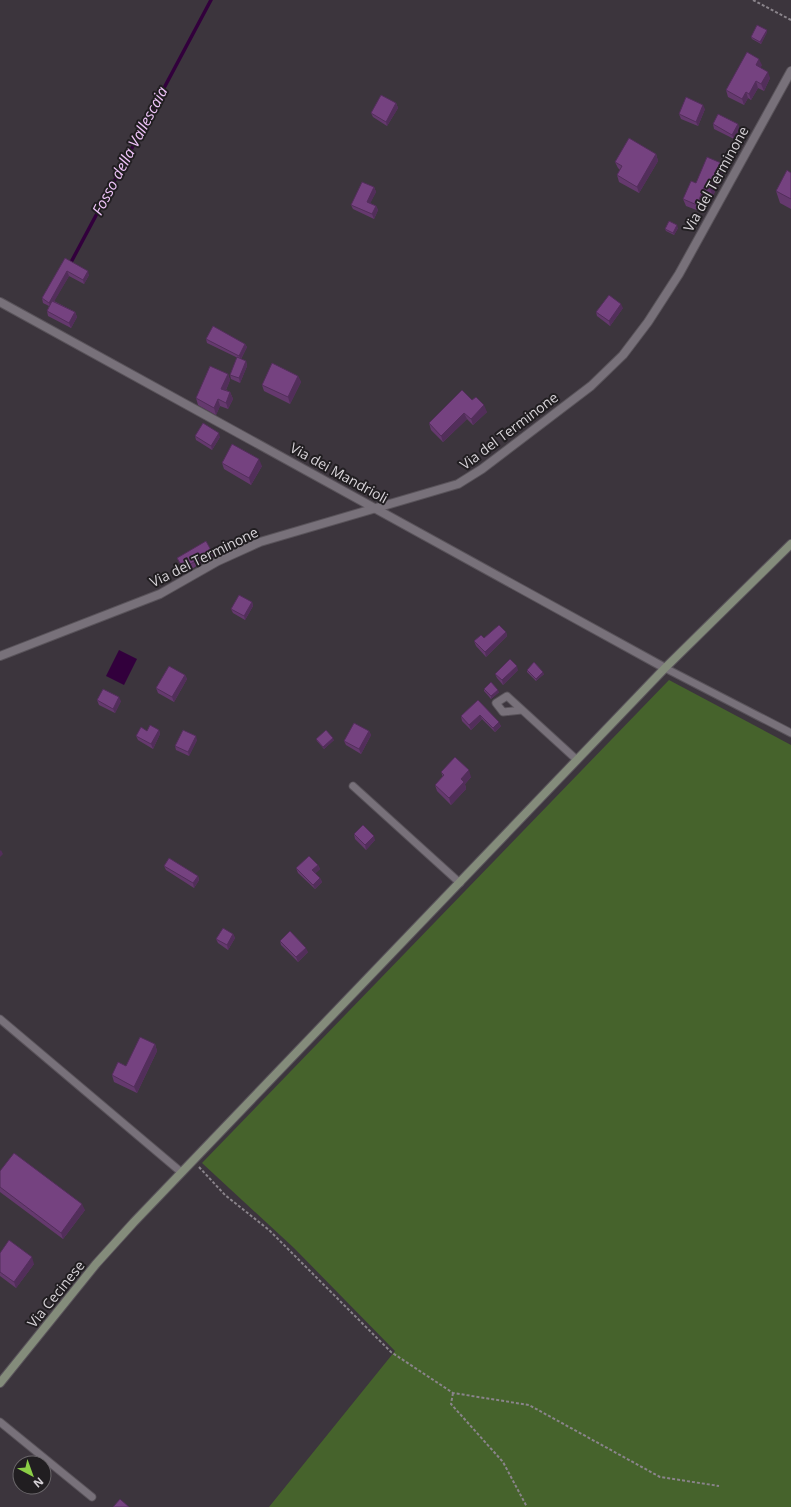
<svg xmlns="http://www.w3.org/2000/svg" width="791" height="1507" font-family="'Open Sans',sans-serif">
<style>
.green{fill:#46632c}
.water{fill:#32003c}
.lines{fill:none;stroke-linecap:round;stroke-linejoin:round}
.stream{stroke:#32003c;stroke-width:3.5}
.service-casing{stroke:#59535a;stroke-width:9}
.minor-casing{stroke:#59535a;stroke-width:10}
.secondary-casing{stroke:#59535a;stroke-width:10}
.path{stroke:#8a848b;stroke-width:2;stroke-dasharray:3 2;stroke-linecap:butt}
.service{stroke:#78717a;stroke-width:7}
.minor{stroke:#78717a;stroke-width:8}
.secondary{stroke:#848c7b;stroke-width:8}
.wall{fill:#65396e}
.shaded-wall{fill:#522e5a}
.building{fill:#754280;stroke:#522e5a}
.labels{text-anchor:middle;stroke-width:4;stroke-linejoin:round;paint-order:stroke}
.street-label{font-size:14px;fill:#d7d3d8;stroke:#211e21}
.water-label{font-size:15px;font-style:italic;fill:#f0c5fa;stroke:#211e21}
</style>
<rect width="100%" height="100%" fill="#3c353d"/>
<polygon class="green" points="669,680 791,745 791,1507 269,1507 395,1351 294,1248 202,1163"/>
<polygon class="water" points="119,650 137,659 124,685 106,676"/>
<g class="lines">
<polyline class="stream" points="69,266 211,0"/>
<defs>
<g id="service">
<polyline points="665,668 791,733"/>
<polyline points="522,710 503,712 496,703 507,696 577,760"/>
<polyline points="353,786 460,883"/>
<polyline points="0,1019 181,1172"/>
<polyline points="0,1422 92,1497"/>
</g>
<g id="minor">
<polyline points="0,302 665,668"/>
<polyline points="0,656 160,594 218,561 260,542 458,484 482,469 591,386 623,355 648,322 679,274 791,71"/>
</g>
<polyline id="secondary" points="0,1383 96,1264 134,1222 665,668 791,544"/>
</defs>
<use href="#service" class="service-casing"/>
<use href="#minor" class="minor-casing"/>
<use href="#secondary" class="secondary-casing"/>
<g class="path">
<polyline points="753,0 791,20"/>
<polyline points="199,1167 225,1195 269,1230 391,1352 453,1393 529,1405 660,1477 719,1486"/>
<polyline points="453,1393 451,1404 503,1462 527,1507"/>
</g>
<use href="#service" class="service"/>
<use href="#minor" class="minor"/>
<use href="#secondary" class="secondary"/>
</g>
<g class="wall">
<polygon points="767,30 767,32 761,44 752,39 751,37"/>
<polygon points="762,65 760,68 770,78 764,91 758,88 751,100 748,98 744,105 728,97 726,90"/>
<polygon points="396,103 398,108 387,126 373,117 371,113"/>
<polygon points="705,109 698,126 681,119 679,114"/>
<polygon points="713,124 738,124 739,129 734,139 714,129"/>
<polygon points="656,154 658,161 639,193 619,182 617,175 620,170 618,168 615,162"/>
<polygon points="724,170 713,196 706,193 699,211 686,206 683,199 696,183"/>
<polygon points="791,173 791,209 780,203 776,191"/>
<polygon points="374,187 376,192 370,203 376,206 378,210 374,219 353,209 351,205"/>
<polygon points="678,228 674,235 666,231 665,229"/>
<polygon points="65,258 89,275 84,284 69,276 54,301 75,312 77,317 71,328 48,316 47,311 49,306 43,303 42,298"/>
<polygon points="623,308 610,326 597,316 596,312"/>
<polygon points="206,339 245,344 247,347 241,359 246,361 247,366 240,383 231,379 230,375 238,358 207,343"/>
<polygon points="228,374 230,380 226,390 230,392 233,399 228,409 220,406 216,415 198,405 196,398"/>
<polygon points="298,376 301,382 290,404 264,391 262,385"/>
<polygon points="472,400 487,412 473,425 467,419 443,442 431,430 429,423"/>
<polygon points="195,436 220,437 212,450 196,440"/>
<polygon points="222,463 262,466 251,485 224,469"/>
<polygon points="212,552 213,556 185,573 179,562 177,558"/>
<polygon points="252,602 253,606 245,620 233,613 231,609"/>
<polygon points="506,632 507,636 486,657 476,646 474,641"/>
<polygon points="518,670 503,685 497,678 495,674"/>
<polygon points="527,670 544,674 536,681 527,672"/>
<polygon points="185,675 187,679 174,702 158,693 156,688"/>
<polygon points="484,689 499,692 491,699 484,691"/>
<polygon points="97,700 121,701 115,713 99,705"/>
<polygon points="478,700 501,726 495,732 482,719 471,730 462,721 461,716"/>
<polygon points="159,730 160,734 153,749 138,740 136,736 147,731"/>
<polygon points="369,731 371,735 361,754 346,745 344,741"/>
<polygon points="316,739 334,740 324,749 317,741"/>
<polygon points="197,740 189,756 176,750 175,746"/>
<polygon points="441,772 471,777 465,784 466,789 451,805 437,791 435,785 443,777"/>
<polygon points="354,834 375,840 366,850 355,839"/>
<polygon points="318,865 320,869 315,873 320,878 322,882 315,889 298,873 296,868"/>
<polygon points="164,866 198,876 199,880 194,888 166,870"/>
<polygon points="233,934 235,938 228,950 218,943 216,939"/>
<polygon points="280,941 308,952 298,962 281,945"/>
<polygon points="155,1044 157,1051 137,1093 114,1082 112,1075 126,1066"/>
<polygon points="0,1171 85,1210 63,1239 0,1192"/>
<polygon points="0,1253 34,1264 16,1288 0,1276"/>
</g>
<g class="shaded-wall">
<polygon points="767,30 767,32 761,44 760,42"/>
<polygon points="759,59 762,65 758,72 756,65"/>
<polygon points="768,72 770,78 764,91 761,84"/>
<polygon points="756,81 758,88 751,100 749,94"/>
<polygon points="746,92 748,98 744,105 742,99"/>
<polygon points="396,103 398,108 387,126 386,122"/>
<polygon points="703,105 705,109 698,126 696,122"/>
<polygon points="738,124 739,129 734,139 732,135"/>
<polygon points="656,154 658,161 639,193 637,187"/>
<polygon points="721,163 724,170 713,196 710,189"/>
<polygon points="374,187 376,192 369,206 367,202"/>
<polygon points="704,187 706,193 699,211 697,205"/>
<polygon points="376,206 378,210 374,219 372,214"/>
<polygon points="677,225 678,228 674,235 673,233"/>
<polygon points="67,271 69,276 51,307 49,303"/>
<polygon points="88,271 89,275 84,284 83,280"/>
<polygon points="621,304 623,308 610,326 609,321"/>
<polygon points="75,312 77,317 71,328 69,323"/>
<polygon points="245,344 247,347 241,359 239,356"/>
<polygon points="246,361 247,366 240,383 239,378"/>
<polygon points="228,374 230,380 224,395 221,389"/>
<polygon points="298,376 301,382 290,404 288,397"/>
<polygon points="230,392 233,399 228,409 226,403"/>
<polygon points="218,399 220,406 216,415 214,408"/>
<polygon points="484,405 487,412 473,425 471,419"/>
<polygon points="464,413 467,419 443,442 441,436"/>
<polygon points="219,433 220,437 212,450 211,446"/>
<polygon points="259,459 262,466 251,485 249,478"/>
<polygon points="252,602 253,606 245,620 244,616"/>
<polygon points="506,632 507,636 486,657 485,652"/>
<polygon points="517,666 518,670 503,685 502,680"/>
<polygon points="543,672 544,674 536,681 536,679"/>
<polygon points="185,675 187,679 174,702 172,697"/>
<polygon points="498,690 499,692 491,699 491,696"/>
<polygon points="119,697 121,701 115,713 113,709"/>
<polygon points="480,715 482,719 471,730 469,725"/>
<polygon points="499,722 501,726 495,732 493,728"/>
<polygon points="159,730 160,734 153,749 151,744"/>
<polygon points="369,731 371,735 361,754 359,749"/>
<polygon points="196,736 197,740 189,756 188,752"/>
<polygon points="333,738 334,740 324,749 323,747"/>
<polygon points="469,770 471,777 465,784 466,789 451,805 449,798 461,779"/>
<polygon points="374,836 375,840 366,850 365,845"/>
<polygon points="1,850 3,854 0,857 0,851"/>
<polygon points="318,865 320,869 314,875 312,870"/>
<polygon points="198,876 199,880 194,888 193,883"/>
<polygon points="320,878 322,882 315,889 313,885"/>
<polygon points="233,934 235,938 228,950 227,945"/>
<polygon points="306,948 308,952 298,962 296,957"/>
<polygon points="155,1044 157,1051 137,1093 134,1087"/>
<polygon points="82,1204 85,1210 63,1239 61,1233"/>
<polygon points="32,1257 34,1264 16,1288 14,1282"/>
</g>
<g class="building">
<polygon points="757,25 767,30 760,42 751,37"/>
<polygon points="747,52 759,59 756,65 768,72 761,84 756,81 749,94 746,92 742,99 726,90"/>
<polygon points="381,95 396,103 386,122 371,113"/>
<polygon points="686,97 703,105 696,122 679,114"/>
<polygon points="718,114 738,124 732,135 713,124"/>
<polygon points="629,138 656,154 637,187 617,175 622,166 615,162"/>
<polygon points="707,157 721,163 710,189 704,187 697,205 683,199 691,181 696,183"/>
<polygon points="787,170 791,173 791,199 776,191"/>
<polygon points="362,182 374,187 367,202 376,206 372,214 351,205"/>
<polygon points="669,221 677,225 673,233 665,229"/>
<polygon points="65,258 88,271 83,280 67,271 49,303 42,298"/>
<polygon points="609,295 621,304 609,321 596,312"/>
<polygon points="52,301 75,312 69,323 47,311"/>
<polygon points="213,326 245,344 239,356 206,339"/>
<polygon points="237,357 246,361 239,378 230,375"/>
<polygon points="272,363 298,376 288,397 262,385"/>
<polygon points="210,366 228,374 221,389 230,392 226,403 218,399 214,408 196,398"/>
<polygon points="462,390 472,400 476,397 484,405 471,419 464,413 441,436 429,423"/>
<polygon points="203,423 219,433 211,446 195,436"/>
<polygon points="232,444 259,459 249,478 222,463"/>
<polygon points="206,541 212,552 183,568 177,558"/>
<polygon points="239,595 252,602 244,616 231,609"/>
<polygon points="499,625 506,632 485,652 474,641 481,635 484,638"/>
<polygon points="510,659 517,666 502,680 495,674"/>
<polygon points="534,662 543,672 536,679 527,670"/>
<polygon points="169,666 185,675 172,697 156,688"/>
<polygon points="491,682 498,690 491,696 484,689"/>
<polygon points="103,689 119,697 113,709 97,700"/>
<polygon points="478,700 499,722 493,728 480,715 469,725 461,716"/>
<polygon points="354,723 369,731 359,749 344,741"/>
<polygon points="150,725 159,730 151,744 136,736 141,727 147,731"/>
<polygon points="183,730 196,736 188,752 175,746"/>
<polygon points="326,730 333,738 323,747 316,739"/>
<polygon points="455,757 469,770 461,779 464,782 449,798 435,785 444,775 441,772"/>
<polygon points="363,825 374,836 365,845 354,834"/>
<polygon points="309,856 318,865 312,870 320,878 313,885 296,868"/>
<polygon points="169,858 198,876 193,883 164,866"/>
<polygon points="223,928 233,934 227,945 216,939"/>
<polygon points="290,931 306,948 296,957 280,941"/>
<polygon points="140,1037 155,1044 134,1087 112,1075 118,1062 126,1066"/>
<polygon points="14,1153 82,1204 61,1233 0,1187 0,1171"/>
<polygon points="9,1240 32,1257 14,1282 0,1272 0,1253"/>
<polygon points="120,1499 129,1507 113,1507"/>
</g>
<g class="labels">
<g class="street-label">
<text transform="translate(716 179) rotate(-61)" y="5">Via del Terminone</text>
<text transform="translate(509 431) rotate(-37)" y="5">Via del Terminone</text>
<text transform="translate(339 473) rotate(29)" y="5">Via dei Mandrioli</text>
<text transform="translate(204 557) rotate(-26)" y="5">Via del Terminone</text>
<text transform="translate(56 1294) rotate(-51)" y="5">Via Cecinese</text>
</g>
<g class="water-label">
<text transform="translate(130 151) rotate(-62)" y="5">Fosso della Vallescaia</text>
</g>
</g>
<g transform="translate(32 1475) rotate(139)"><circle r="19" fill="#211e21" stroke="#6a666a"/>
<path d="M0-3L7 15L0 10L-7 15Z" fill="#8bce46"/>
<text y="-6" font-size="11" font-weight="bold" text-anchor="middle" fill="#d7d3d8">N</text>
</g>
</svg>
